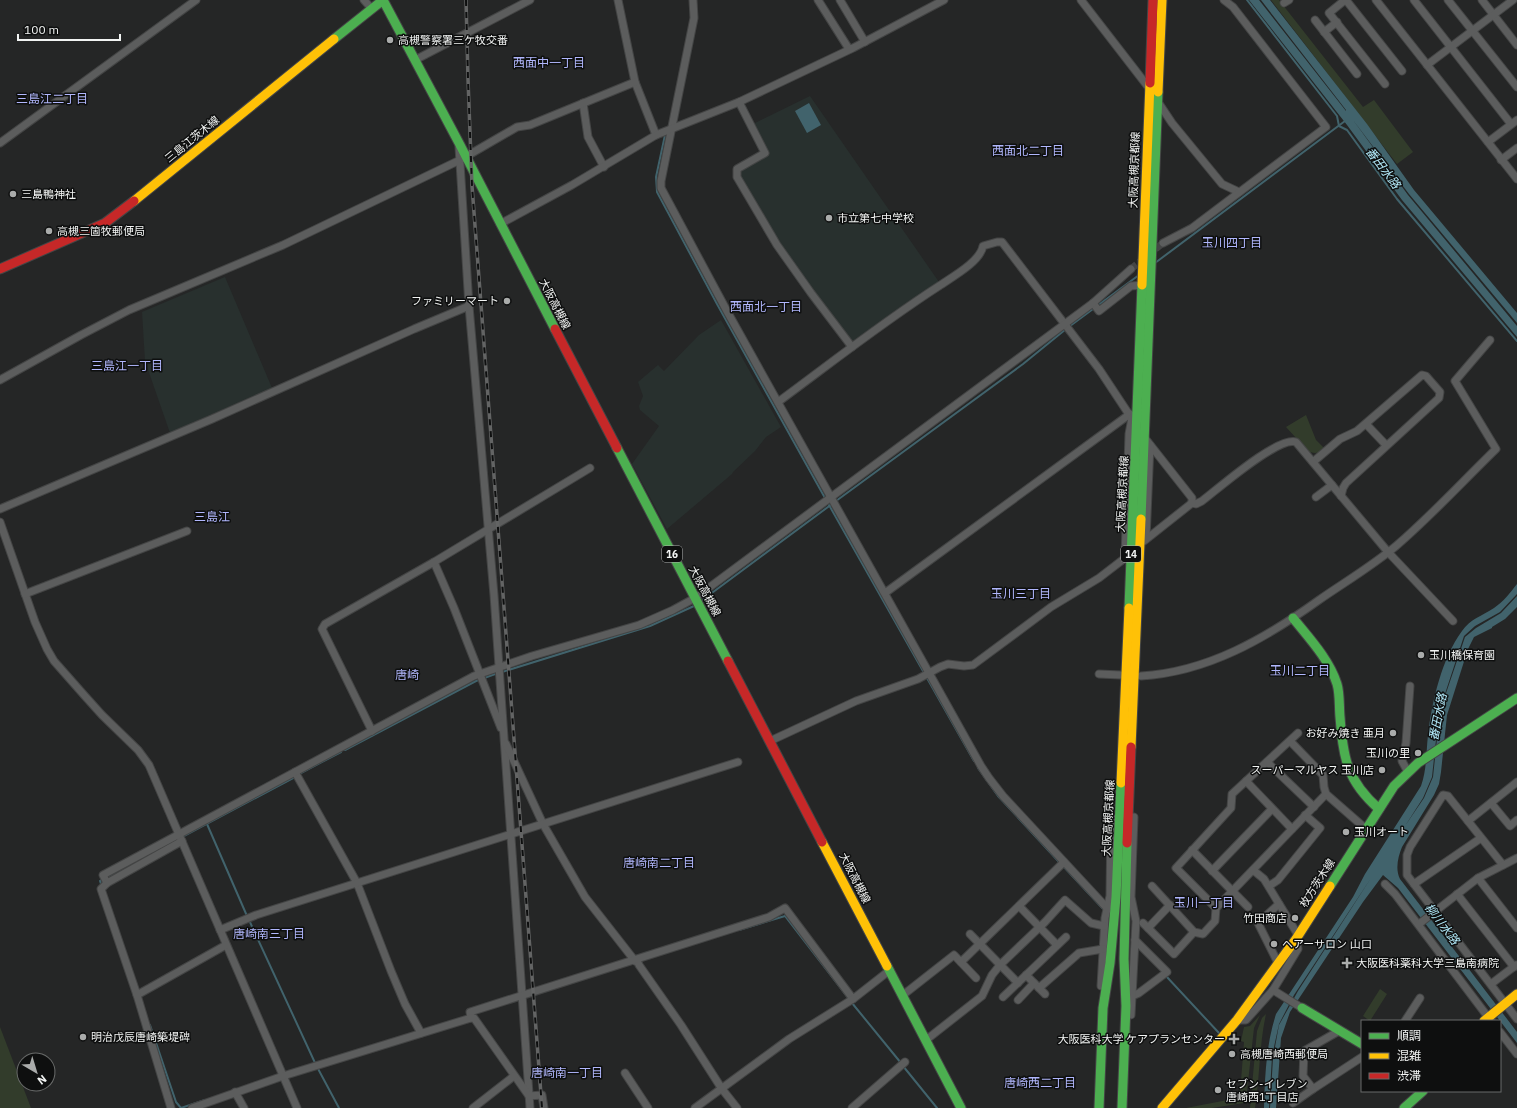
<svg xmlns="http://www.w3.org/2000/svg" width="1517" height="1108" font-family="'IBM Plex Sans','Noto Sans JP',sans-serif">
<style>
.built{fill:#28302e}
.green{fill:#323c2b}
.water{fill:#41636c}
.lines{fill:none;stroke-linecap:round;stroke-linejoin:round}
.stream{stroke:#41636c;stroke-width:2}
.street-tunnel{stroke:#444545;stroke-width:7;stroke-dasharray:7 3.5;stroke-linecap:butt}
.street-casing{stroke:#444545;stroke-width:9}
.fast-casing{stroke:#444545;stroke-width:11}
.slow-casing{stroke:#444545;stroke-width:11}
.jam-casing{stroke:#444545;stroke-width:11}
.street{stroke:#5c5d5d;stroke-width:7}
.fast{stroke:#4caf50;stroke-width:9}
.slow{stroke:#ffc107;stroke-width:9}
.jam{stroke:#c62828;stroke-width:9}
.rail-casing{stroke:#636464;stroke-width:3.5}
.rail{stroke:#0e0f0f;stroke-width:2;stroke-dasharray:6;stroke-linecap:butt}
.poi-dot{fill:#aaacab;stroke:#0e0f0f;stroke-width:1.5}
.labels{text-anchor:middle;stroke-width:3;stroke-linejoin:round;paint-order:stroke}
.shield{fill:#0e0f0f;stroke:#aeafaf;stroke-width:1}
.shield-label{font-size:10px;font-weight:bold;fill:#f2f4f3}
.poi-label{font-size:11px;fill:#f2f4f3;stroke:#0e0f0f;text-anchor:start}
.street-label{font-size:11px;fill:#f2f4f3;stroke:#0e0f0f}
.neighbourhood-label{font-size:12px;fill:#b1b7fd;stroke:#0e0f0f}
.water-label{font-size:12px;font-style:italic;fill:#b4ecfc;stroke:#0e0f0f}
</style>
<rect width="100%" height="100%" fill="#252626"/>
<g class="built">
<polygon points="810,96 939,282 853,344 782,248 739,176 740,170 769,154 753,124"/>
<polygon points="225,277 272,388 170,433 145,361 142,312"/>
<polygon points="721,320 781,427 766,437 755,451 733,472 732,474 667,529 632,464 659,426 640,410 639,406 643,396 638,382 658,365 664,371 699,335"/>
</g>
<g class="green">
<polygon points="1271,0 1279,0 1363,107 1374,100 1413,152 1397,164"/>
<polygon points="1306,415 1316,440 1324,448 1321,452 1315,453 1309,452 1286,427"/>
<polygon points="1380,989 1387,994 1370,1021 1363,1016"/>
<path d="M1266,1014C1259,1045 1260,1077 1255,1108H1250L1257,1031L1262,1018Z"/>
<polygon points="1260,1015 1254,1028 1246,1100 1244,1103 1212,1108 1186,1108 1238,1098 1241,1081 1244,1042 1241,1041 1244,1027 1250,1026"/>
<polygon points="0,1027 31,1108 0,1108"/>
</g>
<g class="water">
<polygon points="1249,0 1259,0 1346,111 1346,110 1261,0 1270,0 1367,124 1414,190 1517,313 1517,323 1409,194 1353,120 1408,195 1517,326 1517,337 1402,200 1347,125"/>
<polygon points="809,103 821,125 807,133 795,111"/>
<path d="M1517,584V594L1500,612L1475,626L1464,636L1439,712L1432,777L1423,798L1405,826L1424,798L1433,777L1440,711L1465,637L1476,628L1501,613L1517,596V607L1505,619L1492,627V628L1474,637L1468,649L1447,715L1441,772L1439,784L1434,795L1402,847C1398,857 1395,869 1400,879L1517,1032V1043L1398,888L1383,875L1363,902L1290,1012L1281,1038L1276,1108H1270L1273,1058L1279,1025L1298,991L1371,878L1294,995L1279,1024L1272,1056L1269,1108H1264C1265,1076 1266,1045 1276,1014L1353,897L1365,874L1421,786C1427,769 1426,752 1428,735C1432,701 1442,658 1462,631C1470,619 1482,616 1494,608C1503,602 1510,593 1517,584Z"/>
</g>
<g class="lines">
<g class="stream">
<polyline points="1247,0 1337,116 1339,126 1347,130 1397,199 1517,341"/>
<polyline points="665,135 656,177 657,192 717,304 825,498"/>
<polyline points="1155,263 1345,121"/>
<polyline points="1070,326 1139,275"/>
<polyline points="836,501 1023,364 1066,329"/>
<polyline points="829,505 974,761"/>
<polyline points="701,601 832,504"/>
<polyline points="502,672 650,626 694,606"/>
<polyline points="345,750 476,681 498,673"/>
<polyline points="978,768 998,796 1060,863"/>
<polyline points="299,774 341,752"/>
<polyline points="207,824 247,916"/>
<polyline points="1063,866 1105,911"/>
<polyline points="120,870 295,777"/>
<polyline points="101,884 100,881 115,873"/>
<polyline points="249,920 316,1065 339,1108"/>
<polyline points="739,930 785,916 849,999"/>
<polyline points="1166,976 1219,1033"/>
<polyline points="852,1003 901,1063"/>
<polyline points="150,1025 176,1102 181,1108 205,1100"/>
<polyline points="903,1066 937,1108"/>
</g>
<polyline class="street-tunnel" points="1131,269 1163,243"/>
<defs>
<g id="street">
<polyline points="364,0 372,9"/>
<polyline points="618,0 635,82 656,135"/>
<polyline points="693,0 694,18 661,181 661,188 728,313 981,766 989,778 1003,796 1107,908"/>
<polyline points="818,0 849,49"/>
<polyline points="840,0 865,42"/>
<polyline points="1081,0 1149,88"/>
<polyline points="1345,0 1329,13 1385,84"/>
<polyline points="1346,0 1402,71"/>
<polyline points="1376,0 1517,179"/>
<polyline points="1414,0 1511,124"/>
<polyline points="1448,0 1517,87"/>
<polyline points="1482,0 1517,45"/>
<polyline points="1284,3 1289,0"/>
<polyline points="1315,20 1357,74"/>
<polyline points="1324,32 1337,22"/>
<polyline points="415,60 530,0"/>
<polyline points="1427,65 1513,0"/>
<polyline points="739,102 765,153 737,169 737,177 777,245 811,293 852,347"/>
<polyline points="1158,102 1172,123 1222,184 1239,192"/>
<polyline points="583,103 588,137 604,167"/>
<polyline points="1488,142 1517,120"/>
<polyline points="0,143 196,0"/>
<polyline points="459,147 469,306 494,595 530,1108"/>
<polyline points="1501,160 1517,148"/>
<polyline points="500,224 572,185 656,135 739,102 853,48 944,0"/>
<polyline points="1163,243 1192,228 1326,127 1233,7 1224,0"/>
<polyline points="1093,303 1099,311 1131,286 1142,285"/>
<polyline points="0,380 81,335 129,310 283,245 460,160 517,127 530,125 635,82"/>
<path d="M778,402C831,363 883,322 939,286C952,277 980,262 983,246L997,242H1002L1099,369L1136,425"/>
<polyline points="1366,424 1386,445"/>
<polyline points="1144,437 1192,498 1192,503"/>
<polyline points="1313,462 1340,439 1357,431 1422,375 1426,376 1440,392 1439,398 1346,483 1343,488 1341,496"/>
<polyline points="1316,497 1332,485"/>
<path d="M1192,503L1196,504L1202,501C1218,489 1278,436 1296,442L1388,552L1453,621"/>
<polyline points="0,509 212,419 414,329 469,306"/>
<polyline points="0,522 35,622 47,649 54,661 84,695 102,715 138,750 149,765 297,1108"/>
<polyline points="1146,539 1150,445"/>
<polyline points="1144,541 1192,503"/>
<polyline points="434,562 454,608 501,728"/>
<polyline points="885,593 1130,414"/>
<polyline points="25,594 187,531"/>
<polyline points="1099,674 1121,675"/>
<path d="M1141,676C1208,672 1266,638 1319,600C1345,582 1372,566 1396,546C1431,516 1463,481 1496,449L1455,381L1490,340"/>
<polyline points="372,731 322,629 325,624 434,562 590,468"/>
<polyline points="1298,733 1232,794 1231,808 1176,868 1216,908 1326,794"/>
<polyline points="770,741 856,701 918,679 940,667 948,664 964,666 973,665 1051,607 1099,578 1125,558 1129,434 1132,418"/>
<polyline points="1290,741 1323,775 1324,787 1326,794 1366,829"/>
<polyline points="506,744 543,824 585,897 635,961"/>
<polyline points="1267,762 1314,807"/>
<polyline points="295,772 357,883 391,971 405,1004 421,1033"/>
<polyline points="1408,772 1402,761 1406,743 1410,686"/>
<polyline points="1246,781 1292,829"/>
<polyline points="1491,803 1510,826 1517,820"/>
<polyline points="1468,821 1517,782"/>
<polyline points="1192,850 1248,907"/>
<polyline points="1503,865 1448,796 1443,795 1410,847 1407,855 1407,875 1517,1019"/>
<polyline points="1253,870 1264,879 1298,935"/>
<polyline points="1212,871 1272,809"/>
<polyline points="1478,878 1517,928"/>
<polyline points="107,883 103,875 474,676 532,656 639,625 673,610 695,598 1093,303 1131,269"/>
<polyline points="1385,884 1395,894 1491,1021"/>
<polyline points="1414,884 1481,838"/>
<polyline points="1152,886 1194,932 1203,934 1215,921 1216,908"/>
<polyline points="1269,886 1278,880 1320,828 1305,815"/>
<polyline points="1457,894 1514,967"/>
<polyline points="1019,906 1057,945"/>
<polyline points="1143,923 1174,954 1194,932"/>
<polyline points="1419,924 1478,878 1517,858"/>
<polyline points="1148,928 1170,905"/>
<polyline points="220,930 256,915 738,762"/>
<polyline points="970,934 1018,983"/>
<polyline points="637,960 639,965 681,1025 722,1089 737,1108"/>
<polyline points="961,962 1064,862"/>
<polyline points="1278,963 1258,923 1279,904"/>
<polyline points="1026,975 1045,994"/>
<polyline points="1491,984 1516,965"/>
<polyline points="1101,986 1105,918 1110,896 1111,818 1115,818"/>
<polyline points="1039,988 1079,953 1103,949"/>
<polyline points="1273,990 1302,1008"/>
<polyline points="137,995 226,945"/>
<polyline points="903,995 954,955 976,978"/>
<polyline points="1132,996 1139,993 1167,972 1135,940"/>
<polyline points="1003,997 1066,937"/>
<polyline points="1018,1000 1034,983"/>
<polyline points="1131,1015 1136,921 1131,897 1134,817 1131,817"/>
<polyline points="471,1018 470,1012 769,917 785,908 853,999 890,970"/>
<polyline points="1237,1020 1246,1020 1273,990 1298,949 1296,939"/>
<polyline points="1405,1021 1420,998"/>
<polyline points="1339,1031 1304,1051 1303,1076 1313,1089 1362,1057"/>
<polyline points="1500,1032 1517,1054"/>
<polyline points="926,1040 982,996 992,975 1000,965 1045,922 1065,900 1091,923 1104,926"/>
<polyline points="625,1073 648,1108"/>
<polyline points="235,1092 244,1108"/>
<polyline points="1293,1103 1313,1089"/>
<polyline points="171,1108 137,995 101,889 107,883 182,841"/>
<polyline points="192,1108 283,1076 471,1018 474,1018 529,1096 542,1095 544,1108"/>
<polyline points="473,1108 514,1076"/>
<polyline points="695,1108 789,1039 853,999"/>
<polyline points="852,1108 905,1062"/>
</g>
<g id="fast">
<polyline points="383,0 459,143 555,329"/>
<polyline points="334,39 383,0"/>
<polyline points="617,448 728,661"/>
<polyline points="1141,519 1158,92"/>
<polyline points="1129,608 1142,285"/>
<path d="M1293,618C1309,638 1329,659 1337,684C1340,694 1339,706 1340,717C1343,758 1347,781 1379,809"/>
<polyline points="1330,886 1394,786 1418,763 1517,698"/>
<polyline points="887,966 961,1108"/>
<polyline points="1302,1008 1362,1044"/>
<polyline points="1099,1108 1103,1008 1110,963 1116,897 1121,783"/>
<polyline points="1122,1108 1126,1006 1124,959 1127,843"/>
<polyline points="1404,1108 1423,1091"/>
</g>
<g id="slow">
<polyline points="1158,92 1162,0"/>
<polyline points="134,201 334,39"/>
<polyline points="1142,285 1150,83"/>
<polyline points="1131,747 1141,519"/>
<polyline points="1121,783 1129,608"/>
<polyline points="822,842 887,966"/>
<polyline points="1484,1021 1517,994"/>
<polyline points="1162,1108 1237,1020 1296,939 1330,886"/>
</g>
<g id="jam">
<polyline points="1150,83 1153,0"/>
<polyline points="0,269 105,223 134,201"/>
<polyline points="555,329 617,448"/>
<polyline points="728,661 822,842"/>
<polyline points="1127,843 1131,747"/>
</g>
</defs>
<use href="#street" class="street-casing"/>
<use href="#fast" class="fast-casing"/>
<use href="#slow" class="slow-casing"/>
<use href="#jam" class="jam-casing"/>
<use href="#street" class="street"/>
<use href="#fast" class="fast"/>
<use href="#slow" class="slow"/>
<use href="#jam" class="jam"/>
<defs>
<polyline id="rail" points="466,0 468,79 472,186 542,1108"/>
</defs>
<use href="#rail" class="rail-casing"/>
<use href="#rail" class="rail"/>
</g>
<g class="poi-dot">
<circle cx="390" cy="40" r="4"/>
<circle cx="13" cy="194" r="4"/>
<circle cx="829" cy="218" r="4"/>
<circle cx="49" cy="231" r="4"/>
<circle cx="507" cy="301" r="4"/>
<circle cx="1421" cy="655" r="4"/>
<circle cx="1393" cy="733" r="4"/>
<circle cx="1418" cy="753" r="4"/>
<circle cx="1382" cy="770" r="4"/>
<circle cx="1346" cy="832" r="4"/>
<circle cx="1295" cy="918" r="4"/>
<circle cx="1274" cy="944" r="4"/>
<path d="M1345 957h4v4h4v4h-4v4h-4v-4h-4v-4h4z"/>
<circle cx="83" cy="1037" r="4"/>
<path d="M1232 1033h4v4h4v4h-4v4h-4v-4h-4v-4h4z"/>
<circle cx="1232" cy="1054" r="4"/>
<circle cx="1218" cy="1090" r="4"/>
</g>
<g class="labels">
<g class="shield">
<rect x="662" y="546" width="20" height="16" rx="3"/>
<rect x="1121" y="546" width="20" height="16" rx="3"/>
</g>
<g class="shield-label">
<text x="672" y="558">16</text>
<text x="1131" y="558">14</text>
</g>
<g class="poi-label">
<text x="398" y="44">高槻警察署三ケ牧交番</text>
<text x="21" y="198">三島鴨神社</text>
<text x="837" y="222">市立第七中学校</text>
<text x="57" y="235">高槻三箇牧郵便局</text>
<text x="499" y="305" text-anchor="end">ファミリーマート</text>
<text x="1429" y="659">玉川橋保育園</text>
<text x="1385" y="737" text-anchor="end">お好み焼き 亜月</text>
<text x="1410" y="757" text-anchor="end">玉川の里</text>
<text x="1374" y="774" text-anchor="end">スーパーマルヤス 玉川店</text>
<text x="1354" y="836">玉川オート</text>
<text x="1287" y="922" text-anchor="end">竹田商店</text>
<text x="1282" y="948">ヘアーサロン 山口</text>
<text x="1356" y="967">大阪医科薬科大学三島南病院</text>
<text x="91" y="1041">明治戊辰唐崎築堤碑</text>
<text x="1225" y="1043" text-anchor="end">大阪医科大学 ケアプランセンター</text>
<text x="1240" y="1058">高槻唐崎西郵便局</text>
<text x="1226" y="1088">セブン-イレブン<tspan x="1226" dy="13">唐崎西1丁目店</tspan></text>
</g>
<g class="street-label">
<text transform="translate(192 139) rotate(-39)" y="4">三島江茨木線</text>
<text transform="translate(1134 170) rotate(-88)" y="4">大阪高槻京都線</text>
<text transform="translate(555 304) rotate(63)" y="4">大阪高槻線</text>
<text transform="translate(1122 494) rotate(-87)" y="4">大阪高槻京都線</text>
<text transform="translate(705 591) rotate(62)" y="4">大阪高槻線</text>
<text transform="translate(1108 818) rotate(-87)" y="4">大阪高槻京都線</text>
<text transform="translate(855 878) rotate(63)" y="4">大阪高槻線</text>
<text transform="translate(1317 883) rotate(-57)" y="4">枚方茨木線</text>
</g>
<g class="neighbourhood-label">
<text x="549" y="67">西面中一丁目</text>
<text x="52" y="103">三島江二丁目</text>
<text x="1028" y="155">西面北二丁目</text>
<text x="1232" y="247">玉川四丁目</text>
<text x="766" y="311">西面北一丁目</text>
<text x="127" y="370">三島江一丁目</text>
<text x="212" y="521">三島江</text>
<text x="1021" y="598">玉川三丁目</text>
<text x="1300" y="675">玉川二丁目</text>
<text x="407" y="679">唐崎</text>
<text x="659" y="867">唐崎南二丁目</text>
<text x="1204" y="907">玉川一丁目</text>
<text x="269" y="938">唐崎南三丁目</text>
<text x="567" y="1077">唐崎南一丁目</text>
<text x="1040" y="1087">唐崎西二丁目</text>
</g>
<g class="water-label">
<text transform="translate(1383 168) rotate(53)" y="4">番田水路</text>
<text transform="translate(1438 717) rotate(-79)" y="4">番田水路</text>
<text transform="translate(1442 924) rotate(53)" y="4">柳川水路</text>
</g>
</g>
<rect x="1361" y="1020" width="140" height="72" fill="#0e0f0f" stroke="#696b6a"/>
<rect x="1369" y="1033" width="20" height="6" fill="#4caf50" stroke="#696b6a"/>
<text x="1397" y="1040" font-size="12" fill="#f2f4f3">順調</text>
<rect x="1369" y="1053" width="20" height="6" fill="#ffc107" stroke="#696b6a"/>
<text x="1397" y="1060" font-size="12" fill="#f2f4f3">混雑</text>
<rect x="1369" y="1073" width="20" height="6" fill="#c62828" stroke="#696b6a"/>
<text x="1397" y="1080" font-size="12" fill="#f2f4f3">渋滞</text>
<g transform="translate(36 1072) rotate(142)"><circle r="19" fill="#0e0f0f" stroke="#696b6a"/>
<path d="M0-3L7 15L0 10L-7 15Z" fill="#aaacab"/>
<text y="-6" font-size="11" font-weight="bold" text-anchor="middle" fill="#f2f4f3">N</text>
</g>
<path d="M18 34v6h102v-6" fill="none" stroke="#f2f4f3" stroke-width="2"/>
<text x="24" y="34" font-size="12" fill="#f2f4f3" stroke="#0e0f0f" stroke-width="3" paint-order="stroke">100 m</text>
</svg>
